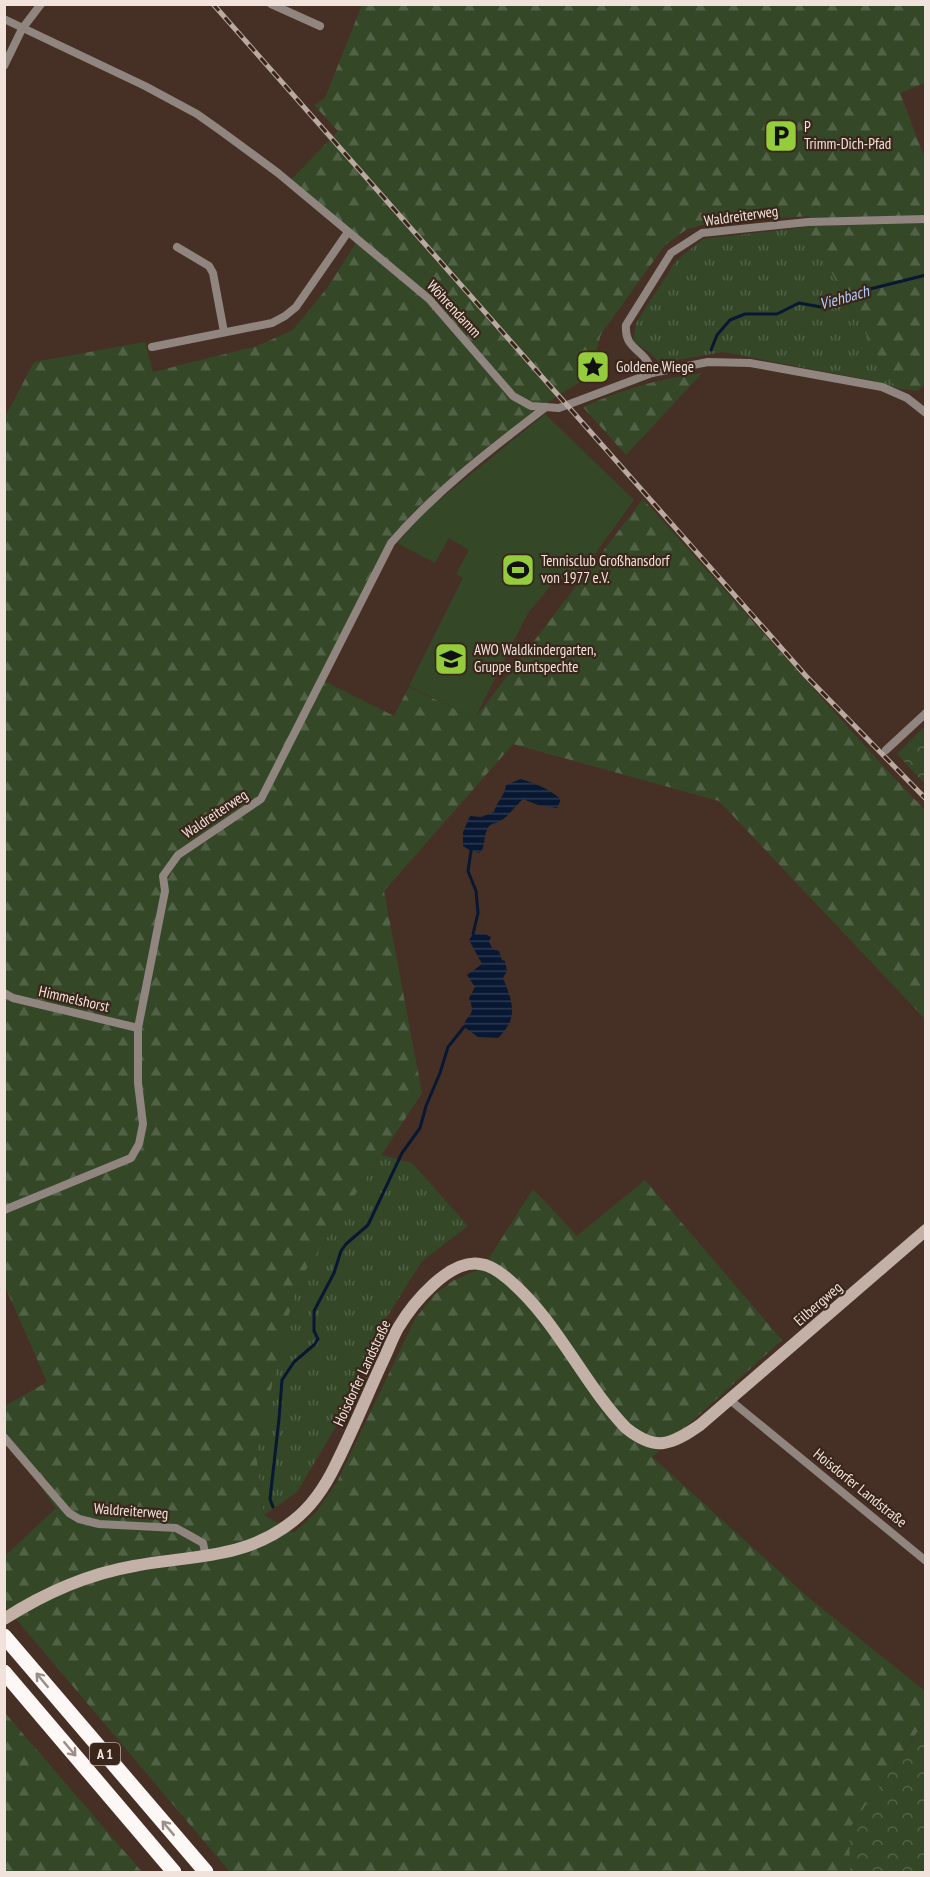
<svg xmlns="http://www.w3.org/2000/svg" width="930" height="1877" font-family="'PT Sans Narrow',sans-serif">
<style>
.grass{fill:url(#grass-tufts)}
.forest{fill:url(#forest-firs)}
.park{fill:url(#park-crowns)}
.garden{fill:#344828}
.water{fill:url(#water-rules)}
.lines{fill:none;stroke-linecap:round;stroke-linejoin:round}
.stream{stroke:#081833;stroke-width:3}
.minor{stroke:#90857f;stroke-width:8}
.secondary{stroke:#c3b1a7;stroke-width:12}
.motorway{stroke:#fdf8f5;stroke-width:15}
.rail-casing{stroke:#b9a9a0;stroke-width:5}
.rail{stroke:#3b261b;stroke-width:3;stroke-dasharray:9;stroke-linecap:butt}
.oneway{stroke:#9c8f88}
.labels{text-anchor:middle;stroke-width:4.5;stroke-linejoin:round;paint-order:stroke}
.shield{fill:#3b261b;stroke:#baaaa1;stroke-width:1.5}
.shield-label{font-size:14px;font-weight:bold;fill:#f1e3db}
.poi-label{font-size:15px;fill:#f1e3db;stroke:#3b261b;text-anchor:start}
.street-label{font-size:15px;fill:#f1e3db;stroke:#3b261b}
.water-label{font-size:16px;font-style:italic;fill:#afcbf8;stroke:#3b261b}
</style>
<defs>
<pattern id="grass-tufts" width="24" height="20" patternUnits="userSpaceOnUse" patternTransform="scale(1.5)"><rect width="24" height="20" fill="#344828"/><path d="M3 7l-1-3M5 7V3M7 7l1-3M15 17l-1-3M17 17v-4M19 17l1-3" fill="none" stroke="#526247"/></pattern>
<pattern id="forest-firs" width="22" height="20" patternUnits="userSpaceOnUse" patternTransform="scale(1.5)"><rect width="22" height="20" fill="#344828"/><path d="M5 1l3.5 6h-7zM16 11l3.5 6h-7z" fill="#526247"/></pattern>
<pattern id="park-crowns" width="20" height="18" patternUnits="userSpaceOnUse" patternTransform="scale(1.5)"><rect width="20" height="18" fill="#344828"/><path d="M2 6a3 3 0 1 1 6 0M12 15a3 3 0 1 1 6 0" fill="none" stroke="#526247"/></pattern>
<pattern id="water-rules" width="6" height="5" patternUnits="userSpaceOnUse" patternTransform="scale(1.5)"><rect width="6" height="5" fill="#081833"/><path d="M0 2.5h6" fill="none" stroke="#2c3950"/></pattern>
</defs>
<rect width="100%" height="100%" fill="#463025"/>
<g class="grass">
<polygon points="806,227 896,388 874,381 723,352 660,363 649,352 633,342 636,323 676,261 703,239"/>
<polygon points="381,1155 412,1163 468,1226 422,1261 385,1320 335,1428 297,1492 264,1515 256,1453 296,1285"/>
</g>
<g class="forest">
<polygon points="362,5 925,5 925,83 900,93 925,159 925,384 917,391 896,388 806,227 810,216 715,222 687,229 665,245 601,334 588,377 541,406 473,458 415,510 387,543 318,678 394,716 409,687 475,718 643,499 882,765 925,810 925,1019 719,801 513,744 384,891 422,1093 296,1285 256,1453 264,1515 294,1533 317,1511 337,1482 415,1319 435,1294 454,1280 483,1268 533,1189 577,1236 645,1180 782,1340 652,1457 810,1599 925,1691 925,1721 850,1828 851,1872 230,1872 5,1606 5,1556 56,1508 5,1438 5,1406 47,1382 4,1284 4,419 34,362 145,342 153,372 257,346 293,330 327,288 355,245 352,231 291,180 338,131 314,105 325,98"/>
<path d="M702,373L626,455L583,407C624,389 657,379 702,373Z"/>
<polygon points="4,1713 5,1713 142,1872 5,1872"/>
</g>
<g class="park">
<polygon points="925,726 925,784 897,754"/>
<polygon points="925,1722 925,1872 850,1872 849,1829"/>
</g>
<polygon class="garden" points="545,414 634,500 587,565 554,582 528,613 475,718 409,686 463,578 456,574 469,550 449,538 435,563 397,543 428,509"/>
<g class="water">
<path d="M520,779C536,783 548,789 561,799L557,808L538,805L523,799C515,806 508,818 498,822C493,824 489,824 487,830C483,838 486,845 480,853L471,851L463,846V832L470,816L481,817L494,812C497,801 504,797 506,785Z"/>
<path d="M473,934H485L491,937L489,942L493,949L499,951L502,960L505,961L507,971L503,978C513,1003 519,1018 498,1038L478,1037L464,1027C466,1012 477,1018 469,998L475,987L467,975L482,964L469,940Z"/>
</g>
<g class="lines">
<g class="stream">
<polyline points="711,350 717,335 730,320 745,314 777,314 799,303 821,307 843,301 858,292 926,275"/>
<polyline points="471,851 468,871 476,891 478,913 473,934"/>
<polyline points="273,1507 270,1499 279,1419 282,1380 294,1362 315,1344 318,1339 314,1331 314,1311 334,1273 341,1251 346,1244 368,1225 402,1153 420,1128 426,1106 440,1073 448,1047 464,1027"/>
</g>
<g class="minor">
<polyline points="271,4 320,26"/>
<polyline points="4,19 145,86 197,114 221,131 278,173 429,299 513,396 531,406 559,408 652,373 708,362 750,363 882,387 907,398 926,413"/>
<polyline points="4,66 22,29 41,4"/>
<polyline points="177,247 209,266 213,273 224,332"/>
<polyline points="152,347 272,323 285,316 296,307 348,232"/>
<path d="M652,373C646,347 624,352 626,325L671,253L702,233L808,222L926,219"/>
<polyline points="886,750 926,713"/>
<polyline points="4,993 13,998 138,1028"/>
<path d="M4,1210L131,1158L139,1144L143,1124L138,1083V1028L165,891L163,876L178,855L261,799L391,543C437,490 491,449 546,407"/>
<polyline points="730,1400 926,1561"/>
<polyline points="4,1437 69,1513 79,1519 99,1524 176,1528 203,1543 206,1557"/>
</g>
<path class="secondary" d="M4,1619C43,1594 88,1574 134,1566C191,1555 244,1560 293,1521C311,1507 326,1485 336,1464C352,1432 366,1398 381,1365C387,1353 392,1339 398,1328C413,1303 449,1259 480,1264C490,1265 501,1273 508,1279C557,1320 582,1382 626,1428C656,1452 671,1445 700,1425L926,1230"/>
<g class="motorway">
<polyline points="4,1636 206,1872"/>
<polyline points="4,1672 174,1872"/>
</g>
<defs>
<polyline id="rail" points="213,4 806,676 926,799"/>
</defs>
<use href="#rail" class="rail-casing"/>
<use href="#rail" class="rail"/>
</g>
<defs><path id="oneway-shaft" d="M-6 0H5M1.5-3L5.5 0L1.5 3" fill="none" stroke-width="1.6" stroke-linecap="round" stroke-linejoin="round" transform="scale(1.5)"/></defs>
<g class="oneway">
<use href="#oneway-shaft" transform="translate(42 1680) rotate(-130)"/>
<use href="#oneway-shaft" transform="translate(70 1749) rotate(50)"/>
<use href="#oneway-shaft" transform="translate(168 1828) rotate(-130)"/>
</g>
<defs>
<symbol id="parking-square" viewBox="-11 -11 22 22"><rect x="-9" y="-9" width="18" height="18" rx="4" fill="#94cc3b" stroke="#3b261b"/><path d="M-3.5-5.5H1a3.5 3.5 0 0 1 0 7H-1V5.5H-3.5ZM-1-3.4V-.6H.8a1.4 1.4 0 0 0 0-2.8Z" fill="#111"/></symbol>
<symbol id="sight-square" viewBox="-11 -11 22 22"><rect x="-9" y="-9" width="18" height="18" rx="4" fill="#94cc3b" stroke="#3b261b"/><path d="M0-6L1.8-2.2L6-1.7L2.9 1.2L3.7 5.4L0 3.3L-3.7 5.4L-2.9 1.2L-6-1.7L-1.8-2.2Z" fill="#111"/></symbol>
<symbol id="stadium-square" viewBox="-11 -11 22 22"><rect x="-9" y="-9" width="18" height="18" rx="4" fill="#94cc3b" stroke="#3b261b"/><path d="M0-5a6.5 5 0 1 0 0 10a6.5 5 0 1 0 0-10ZM-3.5-1.8h7v3.6h-7Z" fill="#111"/></symbol>
<symbol id="school-square" viewBox="-11 -11 22 22"><rect x="-9" y="-9" width="18" height="18" rx="4" fill="#94cc3b" stroke="#3b261b"/><path d="M0-5L7-2L0 1L-7-2ZM-4 1L0 2.5L4 1V4Q0 6-4 4Z" fill="#111"/></symbol>
</defs>
<g fill-rule="evenodd">
<use href="#parking-square" x="762" y="117" width="38" height="38"/>
<use href="#sight-square" x="574" y="348" width="38" height="38"/>
<use href="#stadium-square" x="499" y="551" width="38" height="38"/>
<use href="#school-square" x="432" y="640" width="38" height="38"/>
</g>
<g class="labels">
<rect class="shield" x="90" y="1743" width="30" height="22" rx="4.5"/>
<g class="shield-label">
<text x="105" y="1759">A 1</text>
</g>
<g class="poi-label">
<text x="804" y="132">P<tspan x="804" dy="17">Trimm-Dich-Pfad</tspan></text>
<text x="616" y="372">Goldene Wiege</text>
<text x="541" y="566">Tennisclub Großhansdorf<tspan x="541" dy="17">von 1977 e.V.</tspan></text>
<text x="474" y="655">AWO Waldkindergarten,<tspan x="474" dy="17">Gruppe Buntspechte</tspan></text>
</g>
<g class="street-label">
<text transform="translate(741 216) rotate(-8)" y="5">Waldreiterweg</text>
<text transform="translate(454 309) rotate(47)" y="5">Wöhrendamm</text>
<text transform="translate(215 814) rotate(-34)" y="5">Waldreiterweg</text>
<text transform="translate(74 999) rotate(13)" y="5">Himmelshorst</text>
<text transform="translate(818 1304) rotate(-41)" y="5">Eilbergweg</text>
<text transform="translate(362 1373) rotate(-65)" y="5">Hoisdorfer Landstraße</text>
<text transform="translate(860 1488) rotate(39)" y="5">Hoisdorfer Landstraße</text>
<text transform="translate(131 1511) rotate(4)" y="5">Waldreiterweg</text>
</g>
<g class="water-label">
<text transform="translate(844 297) rotate(-16)" y="6">Viehbach</text>
</g>
</g>
<rect width="930" height="1877" fill="none" stroke="#f1e3db" stroke-width="12"/>
</svg>
